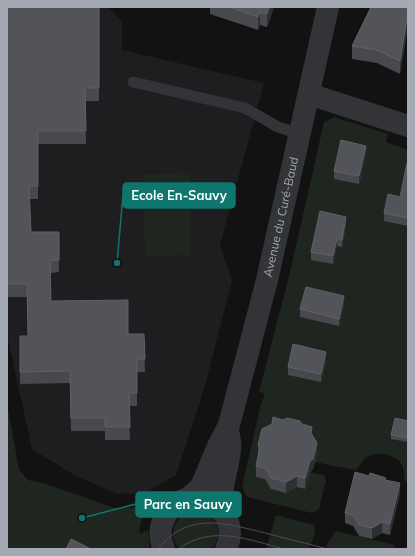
<svg xmlns="http://www.w3.org/2000/svg" width="415" height="556" font-family="Mulish,sans-serif">
<style>
.built{fill:#1e1e20}
.green{fill:#1f261f}
.lines{fill:none;stroke-linecap:round;stroke-linejoin:round}
.service{stroke:#333438;stroke-width:11}
.minor{stroke:#333438;stroke-width:22}
.tertiary{stroke:#333438;stroke-width:22}
.tram{stroke:#4c4e53;stroke-width:1}
.wall{fill:#48494e}
.shaded-wall{fill:#2e2f32}
.building{fill:#525459;stroke:#5f6167}
.labels{text-anchor:middle;stroke-width:4;stroke-linejoin:round;paint-order:stroke}
.street-label{font-size:12px;fill:#a4a9b3;stroke:#0d0d0e}
.leader{fill:none;stroke:#0f766e;stroke-width:1.5}
.callout-dot{fill:#0f766e;stroke:#0d0d0e;stroke-width:1.5}
.callout{fill:#0f766e;stroke:#0f766e;stroke-width:1.5}
.callout-label{font-size:13px;text-anchor:middle;font-weight:bold;fill:#fff}
</style>
<rect width="100%" height="100%" fill="#121213"/>
<polygon class="built" points="7,7 108,7 122,21 122,50 264,83 220,245 232,281 205,386 176,475 145,493 117,494 74,475 32,449 7,335"/>
<g class="green">
<path d="M334,117L388,134L386,142L408,150V482L405,481C404,474 404,465 398,460C390,453 373,451 365,458C361,462 361,466 355,470L315,462L291,485L305,489L310,472L324,475L326,480L319,509L312,513L247,497L242,487L260,408L265,393L259,392L290,272L324,122Z"/>
<polygon points="190,173 191,255 145,256 143,174"/>
<polygon points="7,403 19,470 28,480 43,483 115,508 145,507 139,529 140,534 148,530 150,549 7,549"/>
<path d="M198,511C217,516 224,532 212,549H179C165,531 177,513 198,511Z"/>
<polygon points="276,515 314,525 315,534 309,549 266,549"/>
<polygon points="336,531 394,545 394,549 325,549 327,544"/>
</g>
<g class="lines">
<polyline class="service" points="133,82 245,108 276,126 299,134"/>
<polyline class="minor" points="309,94 408,126"/>
<g class="tertiary">
<path id="s1" d="M187,499L201,487L218,446L229,425L267,280L328,7"/>
<path d="M221,510C220,486 228,472 230,450C231,445 230,440 229,435"/>
<path d="M164,549C160,540 159,529 164,519C182,476 246,506 226,549"/>
</g>
<g class="tram">
<path d="M158,549C188,511 225,523 265,533C286,538 307,544 328,549"/>
<path d="M179,549C210,524 250,540 284,549"/>
</g>
</g>
<g class="wall">
<polygon points="7,7 99,7 99,101 85,101 86,144 38,144 38,199 29,199 31,232 59,232 59,272 51,273 51,301 128,334 144,334 145,372 137,372 137,406 129,406 130,440 105,440 105,431 71,431 70,383 20,384 20,336 28,336 27,297 7,297"/>
<polygon points="210,7 274,7 267,27 260,25 258,30 210,14"/>
<polygon points="408,7 408,25 400,74 377,63 352,59 352,46"/>
<polygon points="366,154 359,184 334,179 334,171"/>
<polygon points="408,163 408,226 384,221 384,213 400,197"/>
<polygon points="346,225 342,247 337,246 333,264 311,260 311,252"/>
<polygon points="344,304 339,326 300,317 300,309"/>
<polygon points="326,360 321,382 288,375 288,367"/>
<polygon points="408,421 408,442 391,439 391,435"/>
<polygon points="302,424 312,435 317,454 313,469 310,472 305,489 297,487 286,493 271,489 265,479 256,477 256,466 258,456 258,445"/>
<polygon points="386,480 400,494 390,535 382,533 372,539 359,536 353,526 345,523 345,513"/>
</g>
<g class="shaded-wall">
<polygon points="269,7 274,7 267,27 267,14"/>
<polygon points="260,12 260,25 258,30 258,17"/>
<polygon points="408,12 408,25 400,74 400,61"/>
<polygon points="366,146 366,154 359,184 359,176"/>
<polygon points="346,217 346,225 342,247 342,240"/>
<polygon points="337,238 337,246 333,264 333,256"/>
<polygon points="344,296 344,304 339,326 339,319"/>
<polygon points="326,352 326,360 321,382 321,374"/>
<polygon points="317,443 317,454 313,469 310,472 305,489 305,478 310,461"/>
<polygon points="297,476 297,487 286,493 286,482"/>
<polygon points="400,483 400,494 390,535 390,524"/>
<polygon points="382,522 382,533 372,539 372,528"/>
</g>
<g class="building">
<polygon points="7,7 99,7 99,88 85,88 86,131 38,131 38,186 29,186 31,232 59,232 59,260 50,260 51,301 128,300 128,334 144,334 145,359 137,359 137,393 129,393 130,427 105,427 105,418 71,418 70,371 20,372 20,336 28,336 27,284 7,284"/>
<polygon points="229,7 269,7 267,14 260,12 258,17"/>
<polygon points="371,7 408,7 408,12 400,61 377,50 352,46"/>
<polygon points="341,140 366,146 359,176 334,171"/>
<polygon points="407,163 408,163 408,218 384,213 388,194 400,197"/>
<polygon points="320,211 346,217 342,240 337,238 333,256 311,252"/>
<polygon points="306,287 344,296 339,319 300,309"/>
<polygon points="293,344 326,352 321,374 288,367"/>
<polygon points="273,417 283,420 287,418 300,421 302,424 312,427 311,433 317,443 313,459 310,461 305,478 297,476 286,482 271,478 265,468 256,466 260,448 258,445 262,429 272,424"/>
<polygon points="395,418 408,421 408,438 391,435"/>
<polygon points="355,472 369,476 370,473 386,478 385,480 400,483 390,524 382,522 372,528 359,525 353,515 345,513"/>
<polygon points="71,539 89,548 88,549 66,549"/>
</g>
<g class="labels">
<g class="street-label">
<text dy="4" stroke="none"><textPath href="#s1" startOffset="301">Avenue du Curé-Baud</textPath></text>
</g>
</g>
<path class="leader" d="M117 263L123 195M82 518L136 504"/>
<g class="callout-dot">
<circle cx="117" cy="263" r="4"/>
<circle cx="82" cy="518" r="4"/>
</g>
<g class="callout">
<rect x="123" y="183" width="112" height="25" rx="4"/>
<rect x="136" y="492" width="105" height="25" rx="4"/>
</g>
<g class="callout-label">
<text x="179" y="200">Ecole En-Sauvy</text>
<text x="188" y="509">Parc en Sauvy</text>
</g>
<rect width="415" height="556" fill="none" stroke="#a4a9b3" stroke-width="16"/>
</svg>
